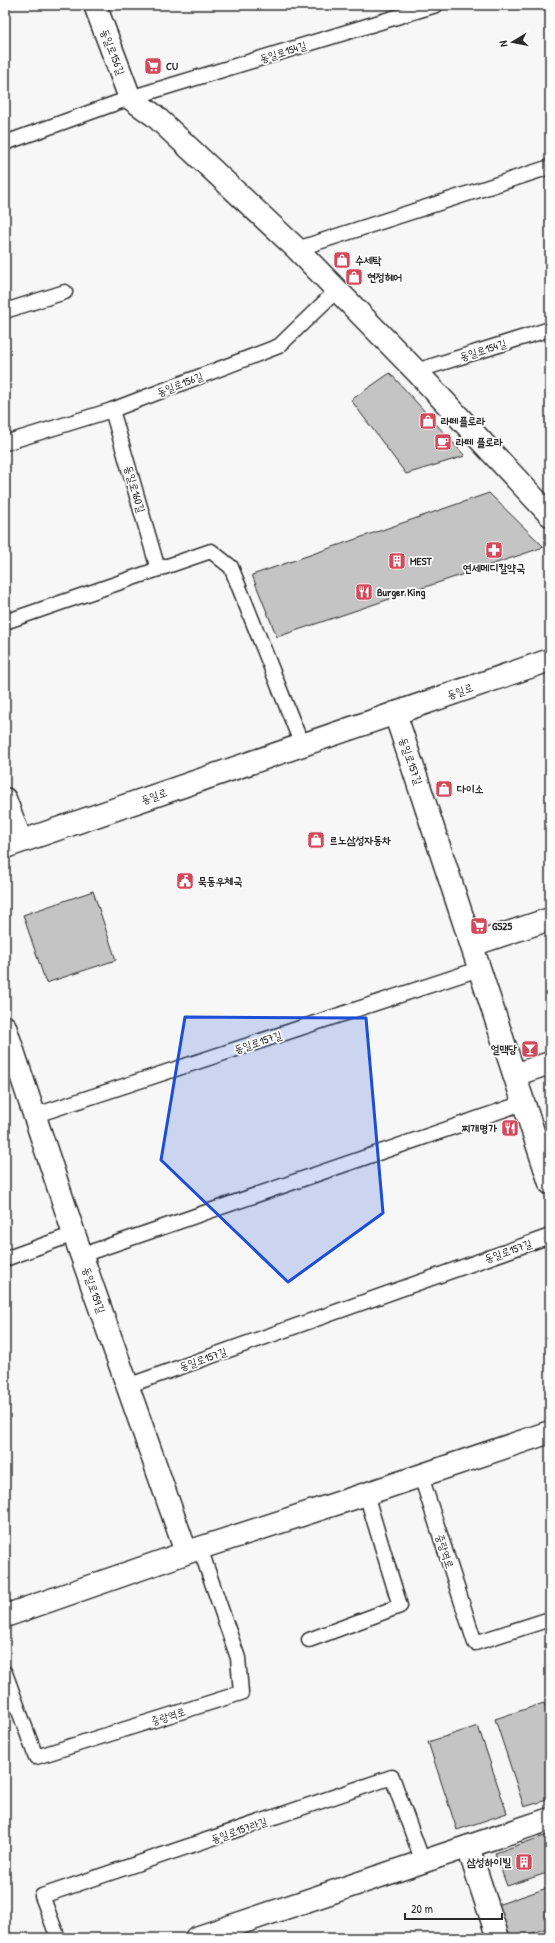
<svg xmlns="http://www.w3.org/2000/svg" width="555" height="1943" font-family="'Patrick Hand','Poor Story',sans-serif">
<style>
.building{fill:#c4c4c4;stroke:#2b2b2b}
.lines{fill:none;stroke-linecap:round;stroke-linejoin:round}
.service-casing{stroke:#2b2b2b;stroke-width:17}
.minor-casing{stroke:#2b2b2b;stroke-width:25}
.tertiary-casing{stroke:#2b2b2b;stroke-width:25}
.primary-casing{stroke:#2b2b2b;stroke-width:25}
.service{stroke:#fff;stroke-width:14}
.minor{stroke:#fff;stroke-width:22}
.tertiary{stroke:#fff;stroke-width:22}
.primary{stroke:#fff;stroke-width:22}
.marked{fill:#1d4ed8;fill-opacity:0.2;stroke:#1d4ed8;stroke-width:3;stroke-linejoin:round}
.labels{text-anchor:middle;stroke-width:3.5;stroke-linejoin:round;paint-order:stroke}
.street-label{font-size:11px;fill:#2b2b2b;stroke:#fff}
.poi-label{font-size:11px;font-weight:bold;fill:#2b2b2b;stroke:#fff;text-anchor:start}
</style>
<rect width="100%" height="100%" fill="#f7f7f7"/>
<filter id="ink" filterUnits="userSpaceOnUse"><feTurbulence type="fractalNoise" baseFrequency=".025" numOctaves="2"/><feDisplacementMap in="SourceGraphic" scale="8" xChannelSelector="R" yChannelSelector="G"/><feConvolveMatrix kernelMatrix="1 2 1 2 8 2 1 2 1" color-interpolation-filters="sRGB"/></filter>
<g filter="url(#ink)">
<g class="building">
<polygon points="390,373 465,456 406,474 351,400"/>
<polygon points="489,493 544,547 277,637 252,575"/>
<polygon points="93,891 116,960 46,983 23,915"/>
<polygon points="544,1703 550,1720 550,1799 524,1807 495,1719"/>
<polygon points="478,1726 507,1813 457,1830 428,1742"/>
<polygon points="550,1834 550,1872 507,1886 495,1853"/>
<polygon points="550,1887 550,1927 518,1938 508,1938 497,1905"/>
</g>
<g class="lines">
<defs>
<g id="service">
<polyline points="5,143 130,98 436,5"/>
<polyline points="297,249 550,167"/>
<polyline points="5,311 65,292"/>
<polyline points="416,371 550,329"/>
<polyline points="112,410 158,569"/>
<polyline points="5,443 112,410 279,346 336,291"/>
<polyline points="5,622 211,551 231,567 302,745"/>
<polyline points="36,1115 479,969"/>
<polyline points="82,1255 523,1103"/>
<polyline points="5,1259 74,1234"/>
<polyline points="127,1386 550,1236"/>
<polyline points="421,1476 475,1643 550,1619"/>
<polyline points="309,1640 400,1606 366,1494"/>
<polyline points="5,1673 36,1757 241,1693 238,1658 200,1548"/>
<polyline points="58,1938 42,1896 392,1777 423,1862"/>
</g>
<g id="minor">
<polyline points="95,5 130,98 155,116 297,249 416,371 550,515"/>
<polyline points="395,713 550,1183"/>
<polyline points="5,799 21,841"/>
<polyline points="472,945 550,919"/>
<polyline points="5,1027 74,1234 186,1552"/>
<polyline points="514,1075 550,1063"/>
<polyline points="468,1847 498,1938"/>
<polyline points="196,1938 550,1819"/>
</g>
<polyline id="tertiary" points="5,1616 200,1548 366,1494 550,1432"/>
<polyline id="primary" points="5,847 550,660"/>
</defs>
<use href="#service" class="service-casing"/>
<use href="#minor" class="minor-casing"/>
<use href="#tertiary" class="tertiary-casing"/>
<use href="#primary" class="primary-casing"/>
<use href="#service" class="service"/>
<use href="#minor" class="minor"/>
<use href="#tertiary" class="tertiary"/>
<use href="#primary" class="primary"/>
</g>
</g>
<path class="marked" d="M185,1017L366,1018L383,1213L288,1282L161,1160Z"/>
<defs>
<symbol id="supermarket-square" viewBox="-11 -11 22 22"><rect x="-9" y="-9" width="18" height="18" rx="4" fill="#d1495b" stroke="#fff"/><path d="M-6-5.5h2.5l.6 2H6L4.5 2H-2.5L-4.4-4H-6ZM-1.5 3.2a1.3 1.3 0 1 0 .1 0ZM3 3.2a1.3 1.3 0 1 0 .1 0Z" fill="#fff"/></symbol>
<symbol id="shop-square" viewBox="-11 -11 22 22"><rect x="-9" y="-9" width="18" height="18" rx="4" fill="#d1495b" stroke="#fff"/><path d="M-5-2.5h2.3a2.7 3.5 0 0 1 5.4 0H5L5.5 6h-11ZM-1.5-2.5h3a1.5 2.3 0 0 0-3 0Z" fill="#fff"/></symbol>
<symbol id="cafe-square" viewBox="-11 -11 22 22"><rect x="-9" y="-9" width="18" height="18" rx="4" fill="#d1495b" stroke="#fff"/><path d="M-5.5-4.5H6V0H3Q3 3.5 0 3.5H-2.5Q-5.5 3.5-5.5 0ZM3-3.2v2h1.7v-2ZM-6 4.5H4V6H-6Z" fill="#fff"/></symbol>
<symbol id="pharmacy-square" viewBox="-11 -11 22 22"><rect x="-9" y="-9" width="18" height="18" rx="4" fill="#d1495b" stroke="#fff"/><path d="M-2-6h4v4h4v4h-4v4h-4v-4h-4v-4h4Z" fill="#fff"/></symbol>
<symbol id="building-square" viewBox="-11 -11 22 22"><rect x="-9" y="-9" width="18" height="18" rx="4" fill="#d1495b" stroke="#fff"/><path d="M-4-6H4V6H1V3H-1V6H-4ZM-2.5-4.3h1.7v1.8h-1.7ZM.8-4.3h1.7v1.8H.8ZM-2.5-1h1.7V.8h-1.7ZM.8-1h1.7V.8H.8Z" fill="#fff"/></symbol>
<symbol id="restaurant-square" viewBox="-11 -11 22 22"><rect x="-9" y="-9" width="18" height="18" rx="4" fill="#d1495b" stroke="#fff"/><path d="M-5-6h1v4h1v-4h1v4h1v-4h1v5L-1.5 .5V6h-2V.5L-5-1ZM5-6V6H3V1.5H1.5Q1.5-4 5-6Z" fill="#fff"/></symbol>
<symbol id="civic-square" viewBox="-11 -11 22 22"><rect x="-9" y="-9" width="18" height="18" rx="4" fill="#d1495b" stroke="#fff"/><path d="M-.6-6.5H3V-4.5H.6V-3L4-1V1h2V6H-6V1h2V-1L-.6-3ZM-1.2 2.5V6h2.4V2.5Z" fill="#fff"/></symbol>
<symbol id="bar-square" viewBox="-11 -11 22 22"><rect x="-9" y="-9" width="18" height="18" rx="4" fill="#d1495b" stroke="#fff"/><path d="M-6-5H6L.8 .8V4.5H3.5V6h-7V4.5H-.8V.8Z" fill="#fff"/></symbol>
</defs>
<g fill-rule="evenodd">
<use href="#supermarket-square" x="143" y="56" width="20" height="20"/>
<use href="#shop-square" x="332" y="250" width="20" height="20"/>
<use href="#shop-square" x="344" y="267" width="20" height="20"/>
<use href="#shop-square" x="418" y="411" width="20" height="20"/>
<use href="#cafe-square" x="433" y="432" width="20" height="20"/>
<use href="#pharmacy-square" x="484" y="540" width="20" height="20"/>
<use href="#building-square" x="387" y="551" width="20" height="20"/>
<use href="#restaurant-square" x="354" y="582" width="20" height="20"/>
<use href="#shop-square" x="434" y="779" width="20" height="20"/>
<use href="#shop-square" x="306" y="830" width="20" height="20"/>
<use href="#civic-square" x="175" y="871" width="20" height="20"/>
<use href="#supermarket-square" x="469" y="916" width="20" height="20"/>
<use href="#bar-square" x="520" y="1039" width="20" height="20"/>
<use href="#restaurant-square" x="500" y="1118" width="20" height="20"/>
<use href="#building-square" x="514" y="1852" width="20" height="20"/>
</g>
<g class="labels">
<g class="street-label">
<text transform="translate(113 52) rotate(69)" y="4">동일로156길</text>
<text transform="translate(283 52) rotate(-17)" y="4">동일로154길</text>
<text transform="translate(483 350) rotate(-17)" y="4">동일로154길</text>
<text transform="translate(180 384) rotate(-21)" y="4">동일로156길</text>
<text transform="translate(135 489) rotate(74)" y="4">동일로160길</text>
<text transform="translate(460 691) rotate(-19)" y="4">동일로</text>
<text transform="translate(411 761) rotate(71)" y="4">동일로157길</text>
<text transform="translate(154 796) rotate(-19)" y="4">동일로</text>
<text transform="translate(258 1042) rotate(-18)" y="4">동일로157길</text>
<text transform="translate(508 1251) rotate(-19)" y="4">동일로157길</text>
<text transform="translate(94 1290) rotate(71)" y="4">동일로159길</text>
<text transform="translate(203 1359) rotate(-19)" y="4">동일로157길</text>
<text transform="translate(445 1551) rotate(72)" y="4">중랑역로</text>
<text transform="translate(168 1716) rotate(-17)" y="4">중랑역로</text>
<text transform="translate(239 1830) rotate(-19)" y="4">동일로157라길</text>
</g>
<g class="poi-label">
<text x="166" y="70">CU</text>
<text x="355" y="264">수세탁</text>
<text x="367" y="281">현정헤어</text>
<text x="441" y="425">라떼플로라</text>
<text x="456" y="446">라떼 플로라</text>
<text x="410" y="565">MEST</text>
<text x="494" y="572" text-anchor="middle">연세메디칼약국</text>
<text x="377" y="596">Burger King</text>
<text x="457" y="793">다이소</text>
<text x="329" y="844">르노삼성자동차</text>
<text x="198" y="885">묵동우체국</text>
<text x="492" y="930">GS25</text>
<text x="517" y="1053" text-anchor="end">얼맥당</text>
<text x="497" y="1132" text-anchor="end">찌개명가</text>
<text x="511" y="1866" text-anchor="end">삼성하이빌</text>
</g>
</g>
<rect width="555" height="1943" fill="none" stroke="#fff" stroke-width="20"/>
<rect x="10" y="10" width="535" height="1923" fill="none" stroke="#2b2b2b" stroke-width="1.5" filter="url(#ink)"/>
<g transform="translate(513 42) rotate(260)" stroke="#ffffff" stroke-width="3" paint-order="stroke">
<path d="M0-3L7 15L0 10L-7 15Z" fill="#2b2b2b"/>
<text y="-6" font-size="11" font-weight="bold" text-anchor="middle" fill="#2b2b2b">N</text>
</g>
<path d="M405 1913v6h97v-6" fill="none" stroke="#2b2b2b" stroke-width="2"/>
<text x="411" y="1913" font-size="12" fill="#2b2b2b" stroke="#ffffff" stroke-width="3" paint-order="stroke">20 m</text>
</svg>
